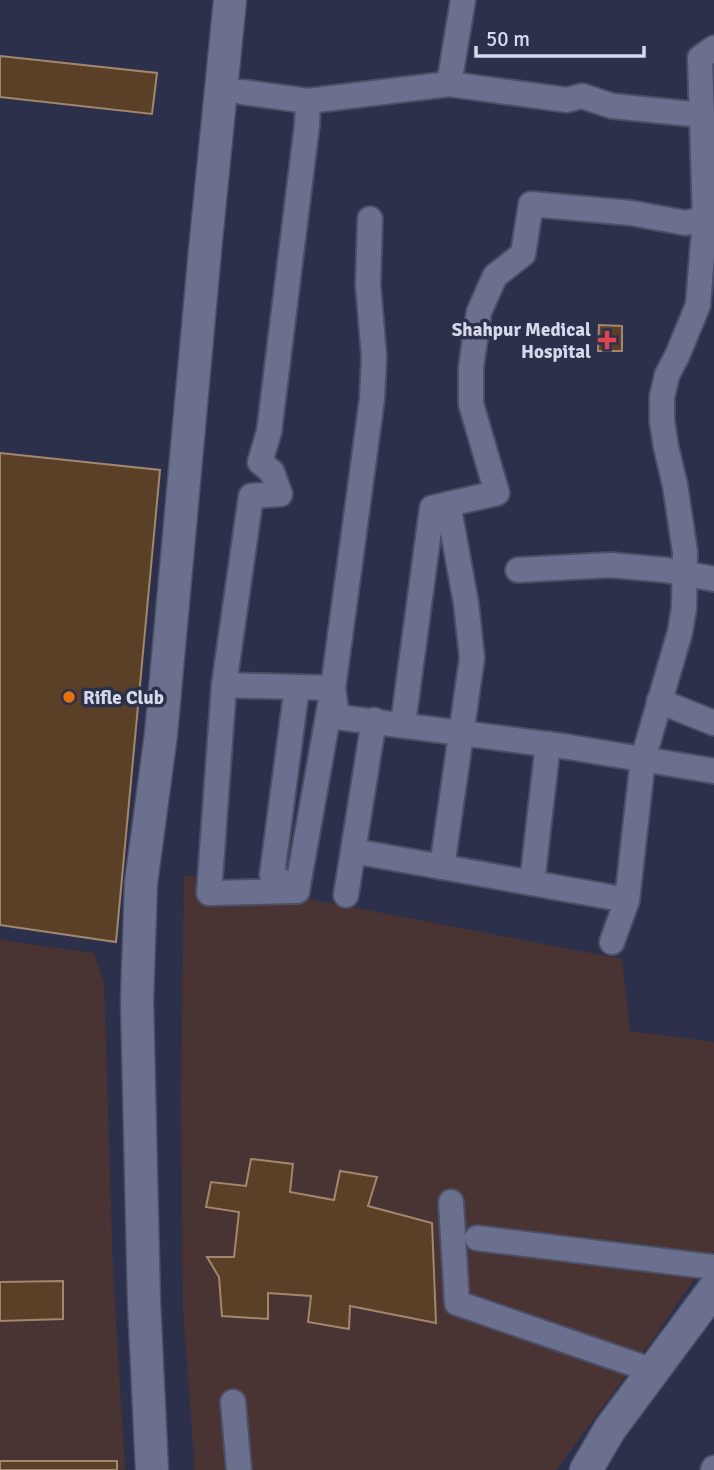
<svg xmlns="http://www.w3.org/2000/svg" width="714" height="1470" font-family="Signika,sans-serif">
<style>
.commercial{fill:#493433}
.building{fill:#5b4028;stroke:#a2866e;stroke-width:2}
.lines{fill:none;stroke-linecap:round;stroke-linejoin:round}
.minor-casing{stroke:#4c4e65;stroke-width:28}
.tertiary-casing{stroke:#4c4e65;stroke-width:35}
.minor{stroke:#6b708f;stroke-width:24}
.tertiary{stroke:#6b708f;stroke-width:32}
.health-dot{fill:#e0444e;stroke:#2d304b;stroke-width:2.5}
.food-dot{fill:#e8710a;stroke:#2d304b;stroke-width:2.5}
.labels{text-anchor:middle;stroke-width:7;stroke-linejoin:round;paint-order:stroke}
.poi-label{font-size:19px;font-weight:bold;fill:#d6d9eb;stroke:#2d304b;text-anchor:end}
</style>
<rect width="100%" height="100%" fill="#2d304b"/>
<g class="commercial">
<polygon points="184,875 622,959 630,1031 714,1042 714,1250 658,1332 556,1470 195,1470 183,1309 181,1099"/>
<polygon points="0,940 94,953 104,982 113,1270 125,1470 0,1470"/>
</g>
<g class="building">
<polygon points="0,56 157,73 152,114 0,97"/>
<polygon points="599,325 622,326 622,351 598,351"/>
<polygon points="0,453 160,470 116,942 0,925"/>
<polygon points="251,1159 293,1164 290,1192 334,1200 340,1171 377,1177 368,1206 432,1223 436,1323 350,1306 349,1329 308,1322 311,1296 268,1293 268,1319 222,1316 219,1277 207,1257 234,1257 239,1212 206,1207 211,1182 246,1186"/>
<polygon points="63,1281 63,1319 0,1321 0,1282"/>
<rect x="0" y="1461" width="117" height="9"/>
</g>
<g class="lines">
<defs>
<g id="minor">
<polyline points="449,84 463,0"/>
<polyline points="308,101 449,84 567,100 582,96 612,106 702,115"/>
<polyline points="518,570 610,565 666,570 714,579"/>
<polyline points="224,685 251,496 280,494 272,472 260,462 269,432 307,125 308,101 242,92"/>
<polyline points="297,687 272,875 297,891"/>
<polyline points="659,701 714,723"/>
<polyline points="403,724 432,508 497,493 471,404 471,367 479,312 495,276 523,254 531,204 631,213 686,223 705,218"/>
<polyline points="353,851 627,900 643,759 680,632 684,608 685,552 675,485 666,447 662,421 662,397 667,375 677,356 698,305 705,218 700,58 714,48"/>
<polyline points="442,867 472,658 466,603 448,504"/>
<polyline points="532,883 548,744"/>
<polyline points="297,891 209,893 224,685 333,688 337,717 569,747 714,771"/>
<polyline points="297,891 333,688 372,399 374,357 368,284 370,219"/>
<polyline points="346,895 374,720"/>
<polyline points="612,942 627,900"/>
<polyline points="451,1202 457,1303 654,1371"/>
<polyline points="477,1238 714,1267"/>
<polyline points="233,1402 239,1470"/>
<polyline points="713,1470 714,1468"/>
</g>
<g id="tertiary">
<polyline points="152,1470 144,1302 137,1000 141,883 161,734 205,250 230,0"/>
<polyline points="586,1470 610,1429 714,1289"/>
</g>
</defs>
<use href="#minor" class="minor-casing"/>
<use href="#tertiary" class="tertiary-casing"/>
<use href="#minor" class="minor"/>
<use href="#tertiary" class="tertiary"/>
</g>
<path class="health-dot" d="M603.5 329.5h7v7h7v7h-7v7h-7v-7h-7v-7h7z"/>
<circle class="food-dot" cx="69" cy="697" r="7"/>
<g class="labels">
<g class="poi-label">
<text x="591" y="336">Shahpur Medical<tspan x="591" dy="22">Hospital</tspan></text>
<text x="83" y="704" text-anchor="start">Rifle Club</text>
</g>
</g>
<path d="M476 46v10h168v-10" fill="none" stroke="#d6d9eb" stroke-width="3.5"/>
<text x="486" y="46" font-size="21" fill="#d6d9eb" stroke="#2d304b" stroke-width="5" paint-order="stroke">50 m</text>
</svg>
